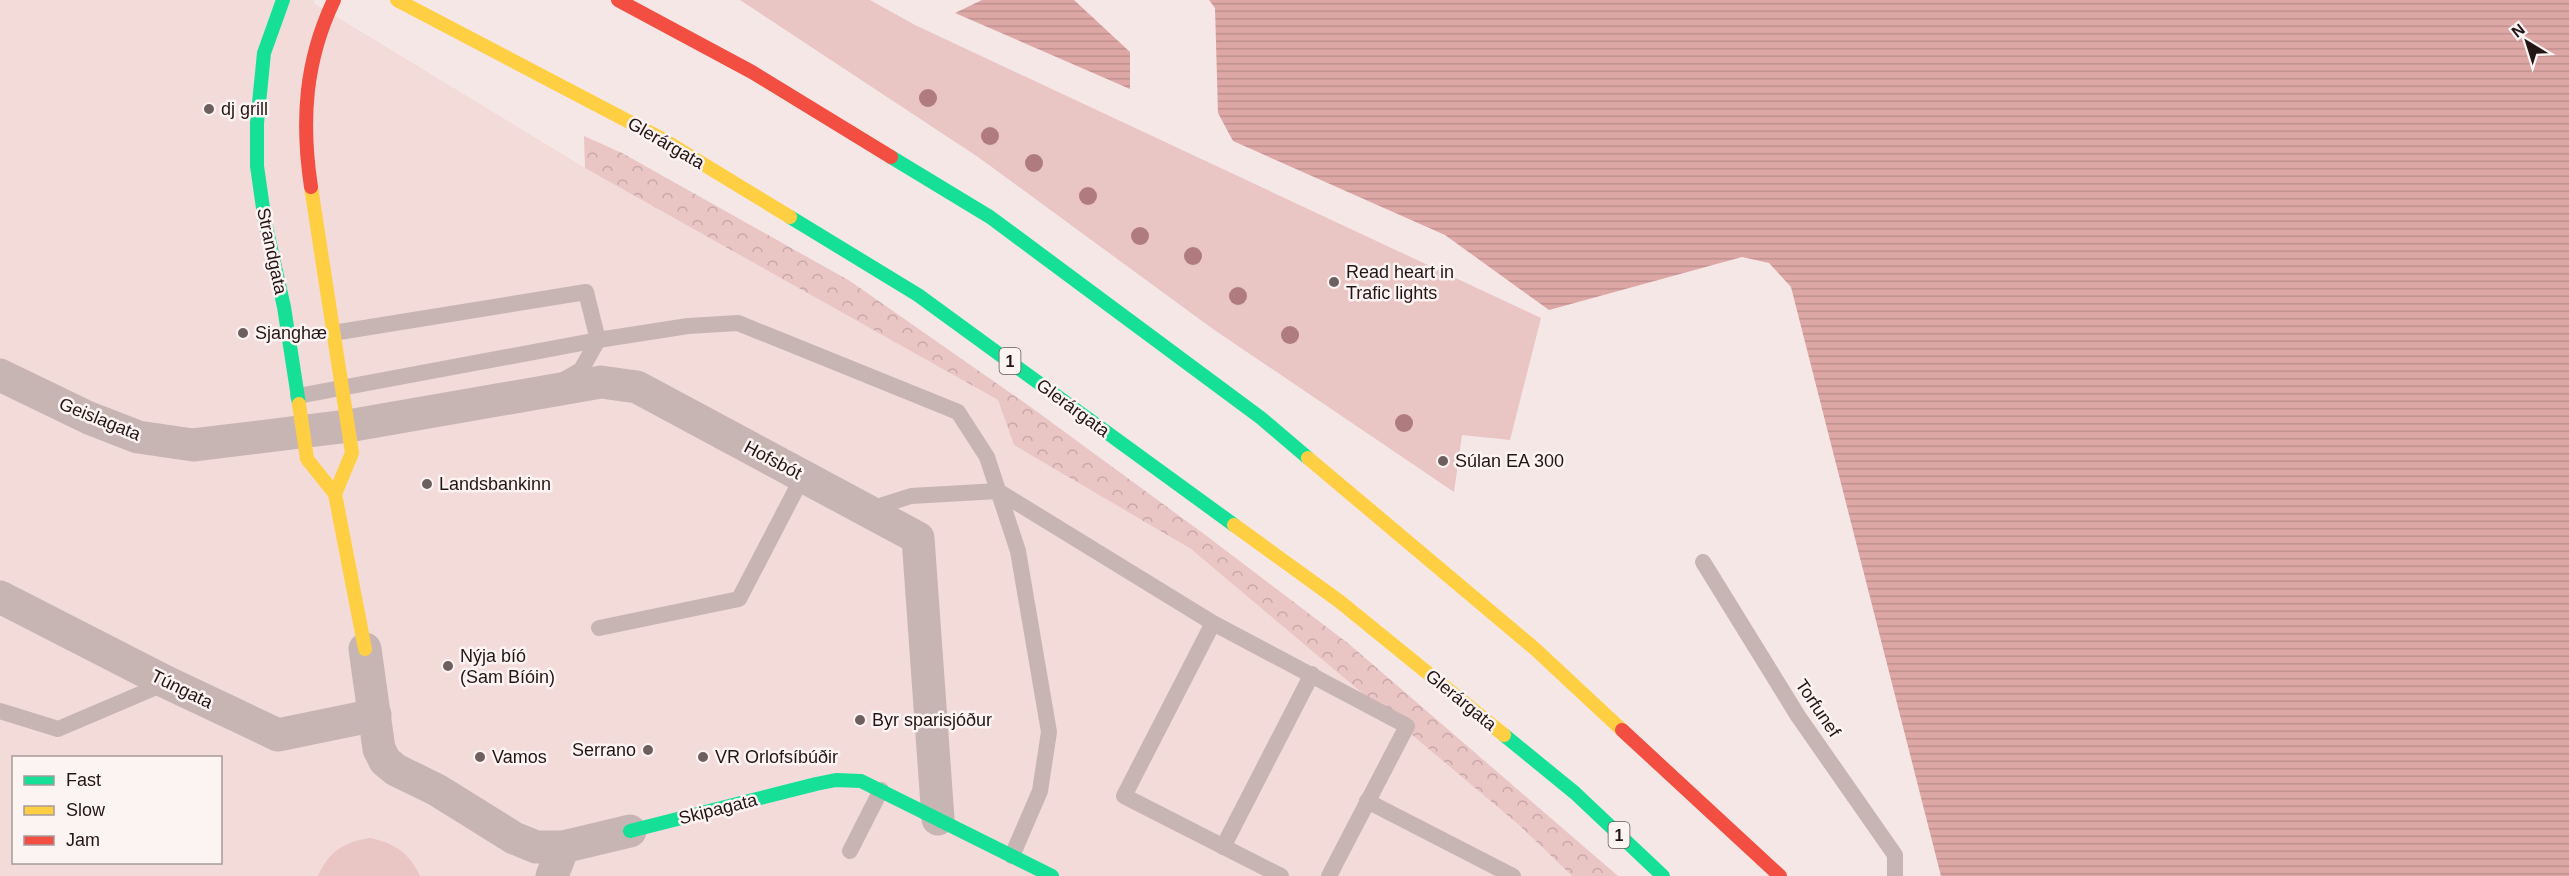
<svg xmlns="http://www.w3.org/2000/svg" width="2569" height="876" font-family="Helvetica,sans-serif">
<style>
.built{fill:#f3dbda;fill-rule:evenodd}
.green{fill:#e9c5c4}
.forest{fill:url(#forest-crowns)}
.water{fill:url(#water-rules)}
.lines{fill:none;stroke-linecap:round;stroke-linejoin:round}
.lane{stroke:#c7b5b4;stroke-width:16}
.street{stroke:#c7b5b4;stroke-width:33}
.fast{stroke:#16e098;stroke-width:14}
.slow{stroke:#ffcf43;stroke-width:14}
.jam{stroke:#f24e42;stroke-width:14}
.tree{fill:#af7b7e}
.poi-dot{fill:#6e5f5f;stroke:#fcf3f3;stroke-width:2}
.labels{text-anchor:middle;stroke-width:5;stroke-linejoin:round;paint-order:stroke}
.shield{fill:#fcf3f3;stroke:#665858;stroke-width:1.5}
.shield-label{font-size:16px;font-weight:bold;fill:#251616}
.poi-label{font-size:18px;fill:#251616;stroke:#fcf3f3;text-anchor:start}
.street-label{font-size:18px;fill:#251616;stroke:#fcf3f3}
</style>
<defs>
<pattern id="forest-crowns" width="20" height="18" patternUnits="userSpaceOnUse" patternTransform="scale(1.5)"><rect width="20" height="18" fill="#e9c5c4"/><path d="M2 6a3 3 0 1 1 6 0M12 15a3 3 0 1 1 6 0" fill="none" stroke="#c8a8a8"/></pattern>
<pattern id="water-rules" width="6" height="5" patternUnits="userSpaceOnUse" patternTransform="scale(1.5)"><rect width="6" height="5" fill="#dda7a6"/><path d="M0 2.5h6" fill="none" stroke="#be8f8e"/></pattern>
</defs>
<rect width="100%" height="100%" fill="#f5e7e6"/>
<path class="built" d="M0,0H314V3L585,168L998,400L1014,445L1191,549L1519,825L1572,876H0ZM14,758H220V862H14Z"/>
<g class="green">
<polygon points="740,0 870,0 915,25 1541,318 1510,440 1462,435 1454,492 1213,329 978,157"/>
<path d="M370,838C395,843 409,853 420,876H318C328,852 344,842 370,838Z"/>
</g>
<polygon class="forest" points="584,136 622,153 850,281 1032,408 1204,534 1349,644 1618,876 1572,876 1519,825 1191,549 1014,445 998,400 585,168"/>
<g class="water">
<polygon points="982,0 1074,0 1130,52 1130,89 955,13"/>
<polygon points="1209,0 2569,0 2569,876 1941,876 1791,287 1769,263 1742,257 1549,310 1445,235 1233,141 1218,113 1215,8"/>
</g>
<g class="lines">
<g class="lane">
<polyline points="333,333 586,292 598,340 581,370 565,379"/>
<polyline points="298,396 598,340 688,326 738,323 958,412 987,457 1018,551 1049,732 1040,791 1012,856"/>
<polyline points="867,510 911,496 998,491 1213,623 1407,726 1329,876"/>
<polyline points="1703,562 1798,716 1895,855 1895,876"/>
<polyline points="1213,623 1124,796 1281,876"/>
<polyline points="599,628 739,599 803,476"/>
<polyline points="0,711 58,729 166,683"/>
<polyline points="1367,801 1513,876"/>
<polyline points="1223,847 1312,674"/>
<polyline points="850,851 881,790"/>
</g>
<g class="street">
<polyline points="0,375 89,418 138,437 193,445 348,426 601,382 637,387 918,538 938,819"/>
<polyline points="0,597 166,682 278,735 375,715"/>
<polyline points="365,649 379,749 385,761 396,770 437,790 514,838 536,847 563,847 630,831"/>
<polyline points="552,876 563,847"/>
</g>
<g class="fast">
<polyline points="283,0 264,53 257,123 257,166 265,222 284,307 299,404"/>
<polyline points="891,157 990,217 1261,418 1308,458"/>
<polyline points="790,217 918,295 1234,525"/>
<polyline points="1504,735 1575,793 1663,876"/>
<polyline points="630,831 816,784 836,780 861,781 1052,876"/>
</g>
<g class="slow">
<polyline points="397,0 662,139 790,217"/>
<polyline points="311,187 352,453 335,494"/>
<polyline points="299,404 307,459 335,494 365,649"/>
<polyline points="1308,458 1534,648 1622,730"/>
<polyline points="1234,525 1339,601 1504,735"/>
</g>
<g class="jam">
<polyline points="618,0 752,72 891,157"/>
<path d="M311,187C301,120 305,61 334,0"/>
<polyline points="1622,730 1780,876"/>
</g>
</g>
<g class="tree">
<circle cx="928" cy="98" r="9"/>
<circle cx="990" cy="136" r="9"/>
<circle cx="1034" cy="163" r="9"/>
<circle cx="1088" cy="196" r="9"/>
<circle cx="1140" cy="236" r="9"/>
<circle cx="1193" cy="256" r="9"/>
<circle cx="1238" cy="296" r="9"/>
<circle cx="1290" cy="335" r="9"/>
<circle cx="1404" cy="423" r="9"/>
</g>
<g class="poi-dot">
<circle cx="209" cy="109" r="6"/>
<circle cx="1334" cy="282" r="6"/>
<circle cx="243" cy="333" r="6"/>
<circle cx="1443" cy="461" r="6"/>
<circle cx="427" cy="484" r="6"/>
<circle cx="448" cy="666" r="6"/>
<circle cx="860" cy="720" r="6"/>
<circle cx="648" cy="750" r="6"/>
<circle cx="480" cy="757" r="6"/>
<circle cx="703" cy="757" r="6"/>
</g>
<g class="labels">
<g class="shield">
<rect x="999.5" y="348" width="21" height="26" rx="4.5"/>
<rect x="1608.5" y="822" width="21" height="26" rx="4.5"/>
</g>
<g class="shield-label">
<text x="1010" y="367">1</text>
<text x="1619" y="841">1</text>
</g>
<g class="poi-label">
<text x="221" y="115">dj grill</text>
<text x="1346" y="278">Read heart in<tspan x="1346" dy="21">Trafic lights</tspan></text>
<text x="255" y="339">Sjanghæ</text>
<text x="1455" y="467">Súlan EA 300</text>
<text x="439" y="490">Landsbankinn</text>
<text x="460" y="662">Nýja bíó<tspan x="460" dy="21">(Sam Bíóin)</tspan></text>
<text x="872" y="726">Byr sparisjóður</text>
<text x="636" y="756" text-anchor="end">Serrano</text>
<text x="492" y="763">Vamos</text>
<text x="715" y="763">VR Orlofsíbúðir</text>
</g>
<g class="street-label">
<text transform="translate(666 143) rotate(30)" y="6">Glerárgata</text>
<text transform="translate(272 251) rotate(78)" y="6">Strandgata</text>
<text transform="translate(1073 408) rotate(36)" y="6">Glerárgata</text>
<text transform="translate(100 419) rotate(22)" y="6">Geislagata</text>
<text transform="translate(773 460) rotate(28)" y="6">Hofsbót</text>
<text transform="translate(182 689) rotate(26)" y="6">Túngata</text>
<text transform="translate(1461 700) rotate(39)" y="6">Glerárgata</text>
<text transform="translate(1818 708) rotate(56)" y="6">Torfunef</text>
<text transform="translate(718 809) rotate(-14)" y="6">Skipagata</text>
</g>
</g>
<rect x="12" y="756" width="210" height="108" fill="#fcf3f3" stroke="#a69b9b" stroke-width="1.5"/>
<rect x="24" y="776" width="30" height="9" fill="#16e098" stroke="#a69b9b" stroke-width="1.5"/>
<text x="66" y="786" font-size="18" fill="#251616">Fast</text>
<rect x="24" y="806" width="30" height="9" fill="#ffcf43" stroke="#a69b9b" stroke-width="1.5"/>
<text x="66" y="816" font-size="18" fill="#251616">Slow</text>
<rect x="24" y="836" width="30" height="9" fill="#f24e42" stroke="#a69b9b" stroke-width="1.5"/>
<text x="66" y="846" font-size="18" fill="#251616">Jam</text>
<g transform="translate(2527 42) rotate(322)" stroke="#fcf3f3" stroke-width="4.5" paint-order="stroke">
<path d="M0-4.5L10 22L0 15L-10 22Z" fill="#251616"/>
<text y="-9" font-size="16" font-weight="bold" text-anchor="middle" fill="#251616">N</text>
</g>
</svg>
